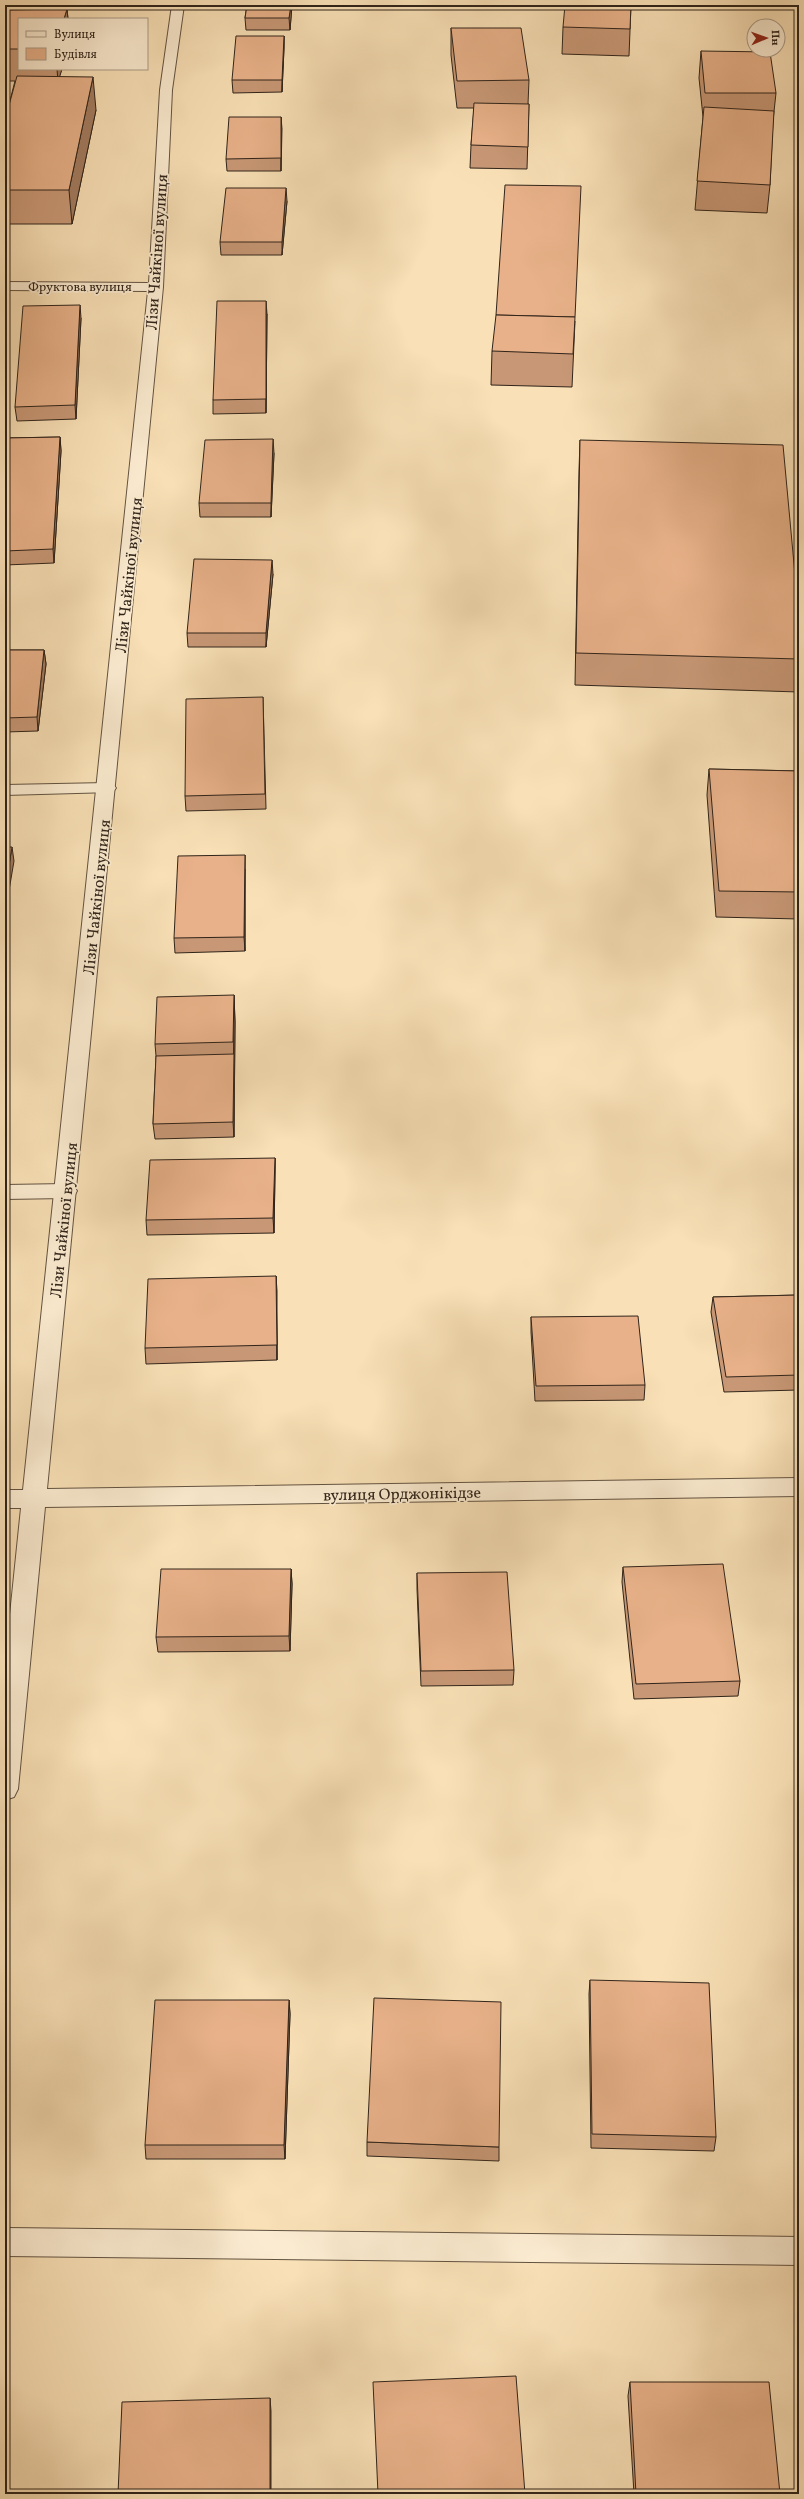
<svg xmlns="http://www.w3.org/2000/svg" width="804" height="2499" font-family="Vollkorn,serif">
<style>
.lines{fill:none;stroke-linecap:round;stroke-linejoin:round}
.lane-casing{stroke:#625341;stroke-width:2}
.street-casing{stroke:#625341;stroke-width:2}
.lane{fill:#fbebd0;fill-rule:evenodd}
.street{fill:#fbebd0;fill-rule:evenodd}
.wall{fill:#c89876;stroke:#30241a}
.shaded-wall{fill:#a27c60;stroke:#30241a}
.building{fill:#e8b189;stroke:#30241a}
.labels{text-anchor:middle;stroke-width:3.5;stroke-linejoin:round;paint-order:stroke}
.far-street-label{font-size:13px;fill:#30241a;stroke:#fbebd0}
.street-label{font-size:16px;fill:#30241a;stroke:#fbebd0}
</style>
<rect width="100%" height="100%" fill="#f9e0b6"/>
<filter id="stains"><feTurbulence type="fractalNoise" baseFrequency=".005" numOctaves="4"/><feColorMatrix values="0 0 0 0 .2 0 0 0 0 .09 0 0 0 0 .02 0 0 0 .5 -.17"/></filter>
<radialGradient id="worn" r=".72"><stop offset=".6" stop-color="#630" stop-opacity="0"/><stop offset="1" stop-color="#630" stop-opacity=".3"/></radialGradient>
<g class="lines">
<defs>
<g id="lane">
<polygon points="107,783 113,784 116,788 113,792 5,795 5,785"/>
<polygon points="66,1184 74,1186 77,1191 74,1196 66,1198 5,1199 5,1185"/>
</g>
<g id="street">
<polygon points="172,5 184,5 172,90 163,287 47,1489 799,1478 799,1496 45,1507 18,1789 14,1797 5,1800 5,1663 21,1508 5,1508 5,1490 23,1490 148,291 5,290 5,282 149,283 160,90"/>
<polygon points="5,2228 799,2237 799,2265 5,2256"/>
</g>
</defs>
<use href="#lane" class="lane-casing"/>
<use href="#street" class="street-casing"/>
<use href="#lane" class="lane"/>
<use href="#street" class="street"/>
</g>
<g class="wall">
<polygon points="247,5 292,5 290,30 246,30 245,18"/>
<polygon points="631,5 629,56 562,54 563,27"/>
<polygon points="67,9 68,19 19,19 19,69 62,69 59,77 96,110 72,224 5,224 5,120 15,81 5,81 5,10"/>
<polygon points="451,28 529,80 528,104 529,104 527,169 470,168 471,145 474,108 457,108 451,55"/>
<polygon points="284,36 284,48 282,92 233,93 232,80"/>
<polygon points="701,51 776,93 773,121 770,185 767,213 695,210 703,117 699,78"/>
<polygon points="281,117 281,171 227,171 226,159"/>
<polygon points="287,201 282,255 221,255 220,242"/>
<polygon points="267,314 266,413 213,414 213,400"/>
<polygon points="81,318 76,419 17,421 15,407"/>
<polygon points="575,321 572,387 491,385 492,351"/>
<polygon points="60,437 61,451 54,563 5,565 5,438"/>
<polygon points="580,440 799,618 799,692 575,685 579,471"/>
<polygon points="274,453 271,517 200,517 199,503"/>
<polygon points="273,574 266,647 188,647 187,633"/>
<polygon points="5,650 44,650 46,664 38,731 5,732"/>
<polygon points="263,697 266,809 186,811 185,796"/>
<polygon points="709,769 799,771 799,919 716,917 707,795"/>
<polygon points="245,869 245,951 175,953 174,938"/>
<polygon points="234,995 235,1022 234,1137 155,1139 153,1124 156,1056 155,1044"/>
<polygon points="275,1158 275,1173 274,1233 147,1235 146,1220"/>
<polygon points="276,1276 277,1360 146,1364 145,1348"/>
<polygon points="799,1295 799,1390 724,1392 711,1312 713,1297"/>
<polygon points="531,1317 645,1385 644,1400 535,1401 531,1332"/>
<polygon points="623,1567 740,1681 738,1696 634,1699 622,1582"/>
<polygon points="291,1569 292,1584 290,1651 158,1652 156,1637"/>
<polygon points="417,1573 514,1670 513,1685 421,1686 417,1589"/>
<polygon points="590,1980 716,2137 714,2151 591,2148 589,1994"/>
<polygon points="289,2000 290,2014 285,2159 146,2159 145,2145"/>
<polygon points="367,2142 499,2147 499,2161 367,2156"/>
<polygon points="630,2382 780,2494 634,2494 628,2396"/>
</g>
<g class="shaded-wall">
<polygon points="291,5 292,5 290,30 289,18"/>
<polygon points="67,9 68,19 64,19"/>
<polygon points="284,36 284,48 282,92 282,80"/>
<polygon points="57,69 62,69 58,82"/>
<polygon points="93,77 96,110 72,224 69,190"/>
<polygon points="281,117 282,129 281,171"/>
<polygon points="286,188 287,201 282,255 282,242"/>
<polygon points="266,301 267,314 266,413"/>
<polygon points="80,305 81,318 76,419 75,405"/>
<polygon points="60,437 61,451 54,563 53,549"/>
<polygon points="273,439 274,453 271,517 271,503"/>
<polygon points="272,560 273,574 266,647 266,633"/>
<polygon points="44,650 46,664 38,731 37,717"/>
<polygon points="12,847 14,861 5,914 5,889"/>
<polygon points="245,855 245,951 244,937"/>
<polygon points="234,995 235,1022 234,1137 233,1122"/>
<polygon points="275,1158 275,1173 274,1233 273,1218"/>
<polygon points="276,1276 277,1291 277,1360 277,1345"/>
<polygon points="291,1569 292,1584 290,1651 289,1636"/>
<polygon points="289,2000 290,2014 285,2159 284,2145"/>
<polygon points="270,2398 271,2411 271,2494 270,2494"/>
</g>
<g class="building">
<polygon points="247,5 291,5 289,18 245,18"/>
<polygon points="565,5 631,5 630,29 563,27"/>
<polygon points="67,9 64,19 19,19 19,49 5,49 5,10"/>
<polygon points="451,28 521,28 529,80 457,81"/>
<polygon points="236,36 284,36 282,80 232,80"/>
<polygon points="701,51 770,52 776,93 705,93"/>
<polygon points="17,76 93,77 69,190 5,190 5,120"/>
<polygon points="474,103 529,104 528,147 471,145"/>
<polygon points="704,107 774,111 770,185 697,181"/>
<polygon points="229,117 281,117 281,158 226,159"/>
<polygon points="505,185 581,186 575,317 496,315"/>
<polygon points="226,188 286,188 282,242 220,242"/>
<polygon points="217,301 266,301 266,399 213,400"/>
<polygon points="80,305 75,405 15,407 23,306"/>
<polygon points="496,315 575,317 573,354 492,351"/>
<polygon points="60,437 53,549 5,551 5,438"/>
<polygon points="273,439 271,503 199,503 205,440"/>
<polygon points="580,440 783,445 799,618 799,659 576,653"/>
<polygon points="194,559 272,560 266,633 187,633"/>
<polygon points="5,650 44,650 37,717 5,718"/>
<polygon points="263,697 265,794 185,796 186,699"/>
<polygon points="709,769 799,771 799,892 719,891"/>
<polygon points="5,847 12,847 5,889"/>
<polygon points="245,855 244,937 174,938 178,856"/>
<polygon points="234,995 233,1042 155,1044 157,997"/>
<polygon points="234,1054 233,1122 153,1124 156,1056"/>
<polygon points="275,1158 273,1218 146,1220 150,1160"/>
<polygon points="276,1276 277,1345 145,1348 148,1279"/>
<polygon points="799,1295 799,1375 726,1377 713,1297"/>
<polygon points="638,1316 645,1385 536,1386 531,1317"/>
<polygon points="723,1564 740,1681 636,1684 623,1567"/>
<polygon points="161,1569 291,1569 289,1636 156,1637"/>
<polygon points="507,1572 514,1670 421,1671 417,1573"/>
<polygon points="590,1980 709,1983 716,2137 592,2134"/>
<polygon points="374,1998 501,2002 499,2147 367,2142"/>
<polygon points="155,2000 289,2000 284,2145 145,2145"/>
<polygon points="516,2376 525,2494 378,2494 373,2382"/>
<polygon points="630,2382 769,2382 780,2494 636,2494"/>
<polygon points="270,2398 270,2494 118,2494 122,2402"/>
</g>
<g class="labels">
<g class="far-street-label">
<text x="80" y="291">Фруктова вулиця</text>
</g>
<g class="street-label">
<text transform="translate(156 252) rotate(-86)" y="6">Лізи Чайкіної вулиця</text>
<text transform="translate(128 575) rotate(-84)" y="6">Лізи Чайкіної вулиця</text>
<text transform="translate(96 897) rotate(-84)" y="6">Лізи Чайкіної вулиця</text>
<text transform="translate(63 1220) rotate(-84)" y="6">Лізи Чайкіної вулиця</text>
<text transform="translate(402 1493) rotate(-1)" y="6">вулиця Орджонікідзе</text>
</g>
</g>
<rect width="804" height="2499" fill="none" stroke="#f9e0b6" stroke-width="20"/>
<rect x="6" y="6" width="792" height="2487" fill="none" stroke="#30241a" stroke-width="2"/>
<rect x="10" y="10" width="784" height="2479" fill="none" stroke="#30241a"/>
<rect x="18" y="18" width="130" height="52" fill="#fbebd0" stroke="#aa9b87"/>
<rect x="26" y="31" width="20" height="6" fill="#fbebd0" stroke="#aa9b87"/>
<text x="54" y="38" font-size="12" fill="#30241a">Вулиця</text>
<rect x="26" y="48" width="20" height="12" fill="#e8b189" stroke="#aa9b87"/>
<text x="54" y="58" font-size="12" fill="#30241a">Будівля</text>
<g transform="translate(766 38) rotate(88)"><circle r="19" fill="#fbebd0" stroke="#aa9b87"/>
<path d="M0-3L7 15L0 10L-7 15Z" fill="#8f2418"/>
<text y="-6" font-size="11" font-weight="bold" text-anchor="middle" fill="#30241a">Пн</text>
</g>
<rect width="100%" height="100%" filter="url(#stains)"/>
<rect width="100%" height="100%" fill="url(#worn)"/>
</svg>
